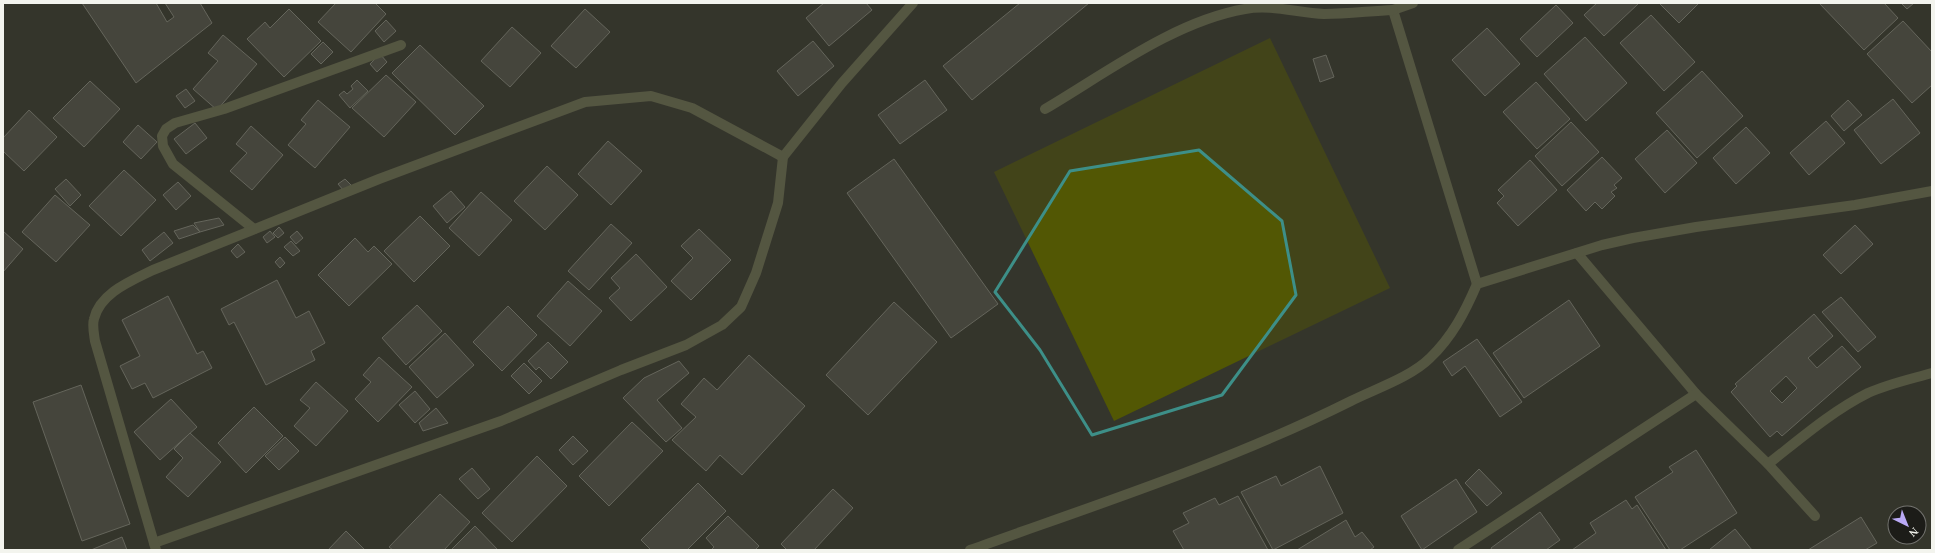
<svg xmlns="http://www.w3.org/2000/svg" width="1935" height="553" font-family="Georgia,serif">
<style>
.park{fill:#525704}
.building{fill:#595a50;stroke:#9e9f94;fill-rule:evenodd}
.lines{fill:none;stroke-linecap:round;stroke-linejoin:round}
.minor{stroke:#7a7e5b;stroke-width:10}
.marked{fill:none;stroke:#3d8f88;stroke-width:3;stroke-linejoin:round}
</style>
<rect width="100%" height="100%" fill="#34352c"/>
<polygon class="park" points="1270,38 1390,288 1114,421 994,172"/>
<g class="building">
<polygon points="82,3 156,3 167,22 174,17 165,3 200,3 212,23 136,83"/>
<polygon points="336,3 375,3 386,14 351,52 318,22"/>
<polygon points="824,3 866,3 872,10 829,46 806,18"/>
<polygon points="1020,3 1089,3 972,100 943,66"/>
<polygon points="1597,3 1638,3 1638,4 1604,36 1584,15"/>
<polygon points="1659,3 1699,3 1679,23"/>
<polygon points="1819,3 1884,3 1898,18 1864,50"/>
<polygon points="1901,3 1914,3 1907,9"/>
<polygon points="1556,5 1573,23 1537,57 1520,39"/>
<polygon points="289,9 321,41 284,77 247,39 265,22 270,28"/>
<polygon points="585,9 610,32 576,68 551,46"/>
<polygon points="1651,15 1695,62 1664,91 1620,43"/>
<polygon points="386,20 396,31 384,42 375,31"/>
<polygon points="1903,21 1932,52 1932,85 1912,103 1867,54"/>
<polygon points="512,27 541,53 510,87 481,61"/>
<polygon points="1487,28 1520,64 1485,96 1452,60"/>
<polygon points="223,35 257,64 217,110 193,89 218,61 208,53"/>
<polygon points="1585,37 1627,83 1586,121 1544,74"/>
<polygon points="813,41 834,66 798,96 777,71"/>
<polygon points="323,42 333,52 321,64 311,54"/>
<polygon points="420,45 484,106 455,135 392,73"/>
<polygon points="380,54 387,62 377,72 370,64"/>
<polygon points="1326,55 1334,77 1320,82 1313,59"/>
<polygon points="1702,71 1743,116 1697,158 1656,113"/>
<polygon points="386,75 416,102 384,137 352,108"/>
<polygon points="357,80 368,91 350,108 339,95 344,91 347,94 353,89 351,86"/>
<polygon points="925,80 947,110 900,144 878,115"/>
<polygon points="90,81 120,109 84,147 53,118"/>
<polygon points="1536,82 1570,119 1537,149 1503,112"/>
<polygon points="186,89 195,101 185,108 176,96"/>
<polygon points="1893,99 1920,133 1881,164 1854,130"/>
<polygon points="318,100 350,127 315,168 288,145 306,124 301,120"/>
<polygon points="1848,100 1862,115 1844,131 1831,116"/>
<polygon points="29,110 57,137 24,171 3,151 3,138"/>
<polygon points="1826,121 1845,143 1809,175 1790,153"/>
<polygon points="1571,122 1599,152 1562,186 1535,156"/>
<polygon points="195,123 207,138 186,154 174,139"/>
<polygon points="138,125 157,142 141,159 123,142"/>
<polygon points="251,126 283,155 252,190 230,171 247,153 236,144"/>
<polygon points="1746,127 1770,153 1736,184 1713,158"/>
<polygon points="1667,130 1697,163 1665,193 1635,159"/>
<polygon points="608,141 642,171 611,205 578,174"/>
<polygon points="1602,157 1622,178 1614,185 1617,188 1611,192 1615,196 1602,209 1595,202 1586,211 1567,190"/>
<polygon points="894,159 998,304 951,338 847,193"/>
<polygon points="1530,160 1557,190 1518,226 1497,203 1504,196 1498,190"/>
<polygon points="547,166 578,195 545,230 514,201"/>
<polygon points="124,170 156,200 121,236 89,206"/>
<polygon points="66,179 81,195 70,206 55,189"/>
<polygon points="345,179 351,185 344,191 338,184"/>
<polygon points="178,182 191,196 176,210 163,195"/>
<polygon points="451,191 465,207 447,223 433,206"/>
<polygon points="481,192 512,220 479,256 449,228"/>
<polygon points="55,195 90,225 56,262 22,232"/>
<polygon points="420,216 450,246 414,282 384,251"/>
<polygon points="219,218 224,225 200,232 194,223"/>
<polygon points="611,224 632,243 589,290 568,271"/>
<polygon points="193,225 200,232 179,239 174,231"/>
<polygon points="1855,225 1873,244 1841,274 1823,255"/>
<polygon points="279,227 284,233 278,238 273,233"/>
<polygon points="699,229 731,260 691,300 671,281 693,258 681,246"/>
<polygon points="3,231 23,249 3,272"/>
<polygon points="270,231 275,237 267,243 263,237"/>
<polygon points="297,231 303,238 296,244 290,237"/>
<polygon points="164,232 173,243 150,261 142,250"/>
<polygon points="355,238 368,252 374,246 392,264 349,306 318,275"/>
<polygon points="291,241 300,251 293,256 284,247"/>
<polygon points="238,244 245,252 237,258 231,251"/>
<polygon points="636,254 667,287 631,321 609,298 620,288 611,278"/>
<polygon points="280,257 285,263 280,268 275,262"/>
<polygon points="277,280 296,318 309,311 325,343 311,351 315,360 266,385 234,322 229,325 221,309"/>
<polygon points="568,281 602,311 570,346 537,316"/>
<polygon points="168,296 197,354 203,351 212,368 153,398 145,383 132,389 120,366 140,356 122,320"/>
<polygon points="1841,297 1876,337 1858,352 1822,312"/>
<polygon points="1569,300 1600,346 1524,398 1493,353"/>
<polygon points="894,302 937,342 868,415 826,375"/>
<polygon points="417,305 442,331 406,365 382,338"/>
<polygon points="508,306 537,335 502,371 473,342"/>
<path d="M1814,314L1833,336L1808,358L1817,368L1842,346L1861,367L1782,436L1777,431L1770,437L1731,392L1737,386L1735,384ZM1786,376L1797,388L1782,403L1770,391Z"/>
<polygon points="445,333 474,365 437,398 409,367"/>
<polygon points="1477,339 1522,402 1500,417 1465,366 1452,376 1443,362"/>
<polygon points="548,342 568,362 551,379 539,367 536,370 528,361"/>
<polygon points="749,355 805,406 742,475 720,455 706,471 672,440 696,417 681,404 704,378 717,390"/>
<polygon points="379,357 412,387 378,422 355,399 371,382 363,375"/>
<polygon points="679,361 689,373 657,400 682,428 666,442 623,398 644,378"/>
<polygon points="524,363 542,381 529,394 511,376"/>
<polygon points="316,382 348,411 316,446 294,426 310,408 300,400"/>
<polygon points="81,385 130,524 82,541 33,402"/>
<polygon points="415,391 430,409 415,423 399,405"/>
<polygon points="171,399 197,427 160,460 134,432"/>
<polygon points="254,407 283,436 246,473 218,443"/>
<polygon points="436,408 448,423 423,431 419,423"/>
<polygon points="632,422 663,451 609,506 579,476"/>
<polygon points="190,433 221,462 188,497 166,477 183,458 174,449"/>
<polygon points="573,436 588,451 573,465 559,450"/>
<polygon points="285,437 299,451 279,470 265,456"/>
<polygon points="1696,450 1737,513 1680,550 1670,550 1635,497 1673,472 1669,467"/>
<polygon points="537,456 567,486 512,542 482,513"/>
<polygon points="1320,466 1343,513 1273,550 1241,492 1276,476 1281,486"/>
<polygon points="472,468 490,489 478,499 459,479"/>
<polygon points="1479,469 1502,493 1487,506 1465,483"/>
<polygon points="1456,479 1477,512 1422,550 1401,516"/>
<polygon points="698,483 726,511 687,550 651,550 641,540"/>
<polygon points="833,489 853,508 814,550 787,550 781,544"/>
<polygon points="440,494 470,522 444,550 393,550 389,547"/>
<polygon points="1238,496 1268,550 1184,550 1173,531 1189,523 1183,513 1215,498 1219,505"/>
<polygon points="1626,500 1632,509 1637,505 1666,550 1572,550 1596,533 1590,523"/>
<polygon points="1540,512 1560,540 1546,550 1492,550 1491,548"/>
<polygon points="728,516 759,546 755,550 711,550 714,547 706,538"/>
<polygon points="1861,517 1877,543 1865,550 1808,550"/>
<polygon points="1346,520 1355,537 1362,532 1374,547 1370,550 1297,550"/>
<polygon points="475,526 498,550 451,550"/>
<polygon points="1735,529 1752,550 1709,550"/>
<polygon points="346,531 365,550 328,550"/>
<polygon points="122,537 127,550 91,550"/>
</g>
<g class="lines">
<g class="minor">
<polyline points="1413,3 1393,10 1477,284"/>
<path d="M1045,109C1106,73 1175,21 1245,9C1271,4 1298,13 1324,14C1347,14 1370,11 1393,10"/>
<polyline points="254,229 173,164 163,146 162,136 166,129 175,123 224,109 401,45"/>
<polyline points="1577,253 1696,394 1768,464 1815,516"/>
<path d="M1768,464C1800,439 1832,411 1868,393C1888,384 1911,379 1932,373"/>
<polyline points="154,543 501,421 621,370 686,345 722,325 741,307 756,273 778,203 783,157 842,83 913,3"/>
<path d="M156,550L95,341C94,334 92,325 94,319C100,293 131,281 153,270L379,179L585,102L651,96L692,108L783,157"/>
<path d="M970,550C1098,504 1229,462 1351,401C1375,389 1411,377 1430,358C1452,337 1465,312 1477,284L1602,245L1633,238L1696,227L1855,205L1932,191"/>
<polyline points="1458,550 1696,394"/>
</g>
</g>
<path d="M0 0H1935V553H0ZM1199,150L1282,221L1296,295L1222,395L1092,435L1040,350L995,292L1070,171Z" fill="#34352c" fill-opacity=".55" fill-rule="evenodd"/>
<path class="marked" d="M1199,150L1282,221L1296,295L1222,395L1092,435L1040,350L995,292L1070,171Z"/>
<rect width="1935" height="553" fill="none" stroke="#f3f4ee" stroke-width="8"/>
<g transform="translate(1907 525) rotate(137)"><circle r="19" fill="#1c1c18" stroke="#72726e"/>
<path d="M0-3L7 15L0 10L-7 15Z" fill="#baaaf6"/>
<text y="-6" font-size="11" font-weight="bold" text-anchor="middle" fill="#f3f4ee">N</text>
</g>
</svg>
